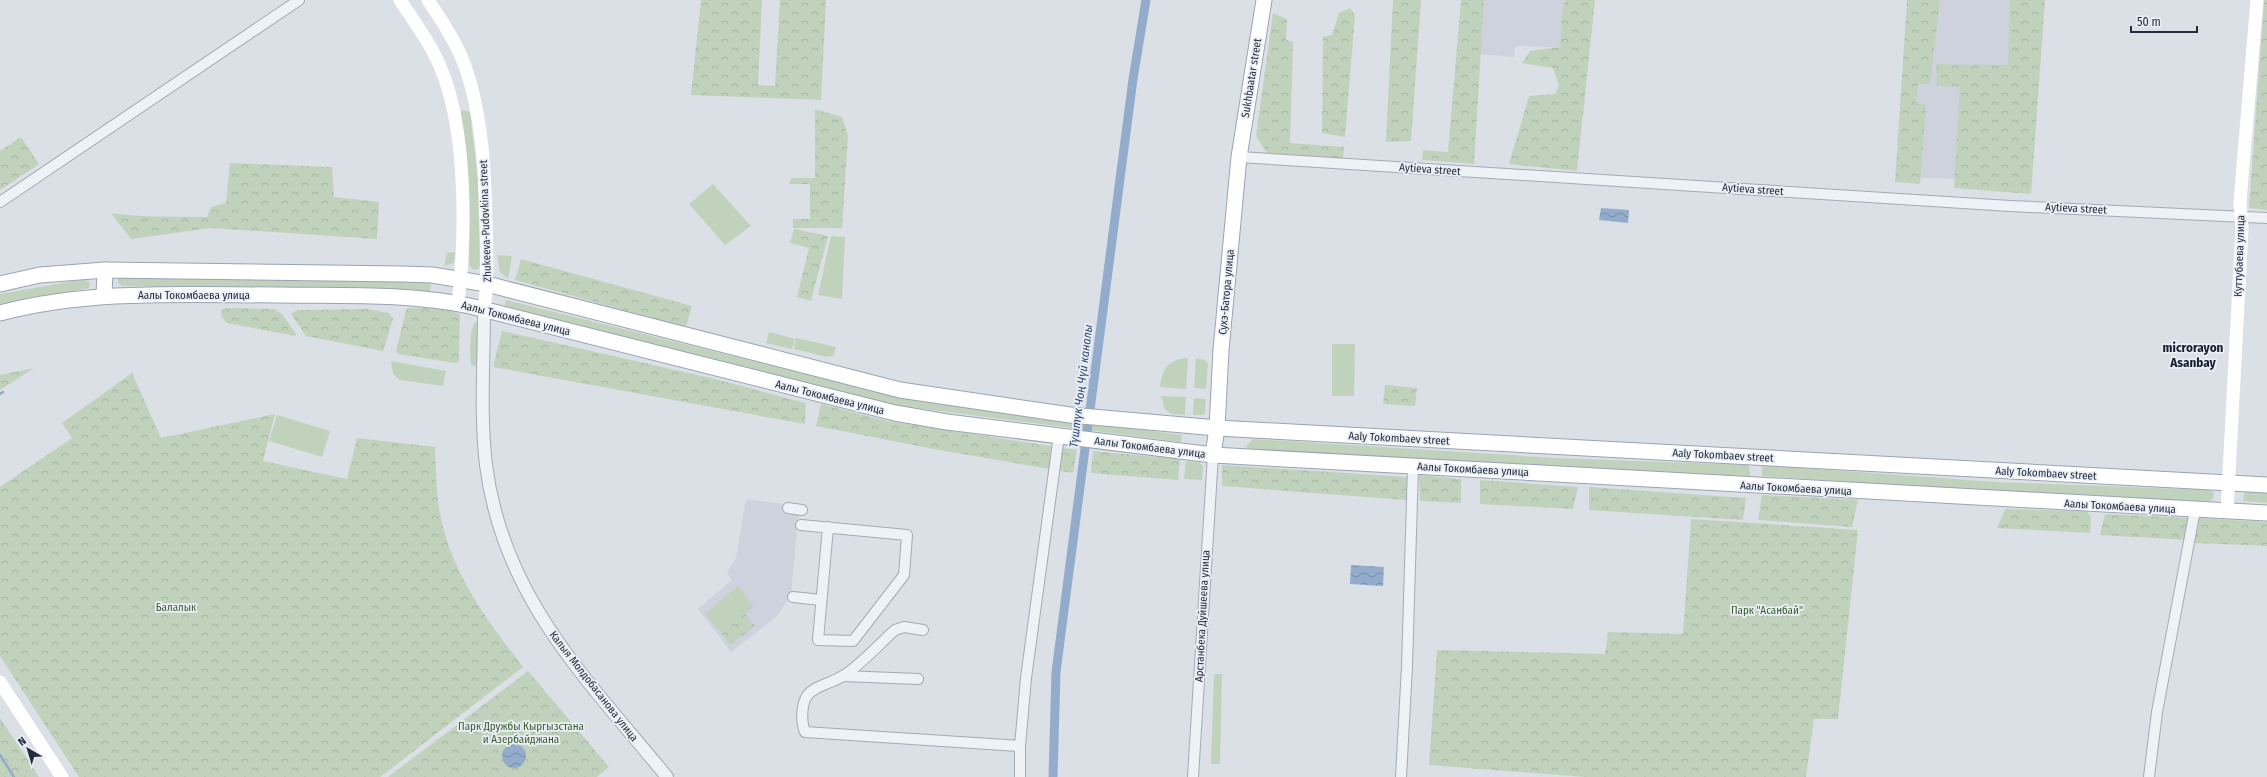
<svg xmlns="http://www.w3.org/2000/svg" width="2267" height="777" font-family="'Fira Sans Condensed',sans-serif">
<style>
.built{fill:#cdd2dd}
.grass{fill:#c0d2bc}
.forest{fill:url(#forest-crowns)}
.water{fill:url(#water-waves)}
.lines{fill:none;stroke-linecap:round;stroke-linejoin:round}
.stream{stroke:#93accb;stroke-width:2.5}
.canal{stroke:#93accb;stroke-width:9}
.minor-casing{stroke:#a4aab5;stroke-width:12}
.tertiary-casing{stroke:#a4aab5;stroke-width:14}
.primary-casing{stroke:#9aa3b4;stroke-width:17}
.minor{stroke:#eef1f5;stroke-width:10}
.tertiary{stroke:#eef1f5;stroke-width:12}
.secondary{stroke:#fff;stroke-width:13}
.primary{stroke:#fff;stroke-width:15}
.labels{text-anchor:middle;stroke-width:3.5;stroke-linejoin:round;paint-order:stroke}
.street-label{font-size:11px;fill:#242d3f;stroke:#ebeff5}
.park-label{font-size:11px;fill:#375c30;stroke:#ebeff5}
.water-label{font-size:12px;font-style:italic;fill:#2b4976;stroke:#ebeff5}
.quarter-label{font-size:13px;font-weight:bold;fill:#171e2f;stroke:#ebeff5}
</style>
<defs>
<pattern id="forest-crowns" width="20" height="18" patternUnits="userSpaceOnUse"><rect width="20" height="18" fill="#c0d2bc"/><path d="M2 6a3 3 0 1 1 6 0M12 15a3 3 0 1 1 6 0" fill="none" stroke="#a5b5a3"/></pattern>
<pattern id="water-waves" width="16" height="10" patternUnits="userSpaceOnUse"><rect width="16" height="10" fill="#93accb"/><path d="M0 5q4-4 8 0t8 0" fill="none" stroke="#788ca6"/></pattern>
</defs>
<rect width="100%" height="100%" fill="#dbe0e7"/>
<g class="built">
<polygon points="1472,0 1573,0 1569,48 1518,46 1515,48 1514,57 1468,53"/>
<polygon points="1916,0 2012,0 2007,181 1904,177"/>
<polygon points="746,499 799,506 791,595 777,616 731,652 698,609 732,580 727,573 736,558"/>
</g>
<g class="grass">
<polygon points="463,110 470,112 478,180 480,266 477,270 472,269 469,265 468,181 461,113"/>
<polygon points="713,184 751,226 725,245 689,204"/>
<polygon points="831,236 845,237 842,299 818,295"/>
<polygon points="455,252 454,263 444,266 447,253"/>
<polygon points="497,255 512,256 508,279 500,272"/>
<polygon points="125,277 394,281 431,283 430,291 122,286 118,283 118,279"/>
<polygon points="85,279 90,283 89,288 0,305 0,294"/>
<polygon points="506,300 898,397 1182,435 1181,442 893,405 504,308"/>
<path d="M475,322L480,324L478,367L471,365C470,353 469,332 475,322Z"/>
<polygon points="769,332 795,339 792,349 766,343"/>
<polygon points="796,338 836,347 834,355 827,357 794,349"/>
<polygon points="1332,344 1355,344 1354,396 1332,396"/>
<path d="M1188,358L1186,389L1160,387C1162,369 1168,359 1188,358Z"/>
<polygon points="1196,358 1205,360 1208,364 1206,389 1194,388"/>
<polygon points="391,361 446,371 443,386 400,380 393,374"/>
<polygon points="1161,396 1186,397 1185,415 1171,414 1165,409"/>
<polygon points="1194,398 1206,399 1205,413 1202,415 1193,415"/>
<polygon points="277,415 330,431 322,457 269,441"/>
<polygon points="1253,439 1556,458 1749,465 1750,476 1496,467 1249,451 1246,446"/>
<polygon points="1186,461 1199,462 1203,466 1202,480 1184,479"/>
<polygon points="1762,465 1996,482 2208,490 2214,493 2212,500 2208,502 1996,492 1762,476"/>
<polygon points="2245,489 2267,490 2267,503 2243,501"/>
<polygon points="738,586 754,607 721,633 705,614"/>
<polygon points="1214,674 1222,674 1220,764 1211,764"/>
</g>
<g class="forest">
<polygon points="701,0 762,0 758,85 775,86 780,0 826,0 821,100 691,95"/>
<polygon points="1393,0 1421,0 1411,141 1386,142"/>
<polygon points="1461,0 1484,0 1474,164 1422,160 1423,150 1448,152"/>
<polygon points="1566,0 1595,0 1577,171 1509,164 1529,96 1555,94 1559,86 1553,68 1522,63 1530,51 1560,47 1563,6"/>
<polygon points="1907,0 1940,0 1930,84 1918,84 1916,103 1926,105 1920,184 1895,182"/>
<polygon points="2010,0 2045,0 2031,194 1954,188 1960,87 1937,86 1936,64 2008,65"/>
<polygon points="2264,0 2267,0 2267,210 2249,208"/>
<polygon points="1350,8 1355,15 1345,137 1322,133 1323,37 1332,35 1339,13"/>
<polygon points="1273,13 1287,19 1286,40 1293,42 1290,143 1344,147 1343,159 1267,153 1256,136"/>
<polygon points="815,109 842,117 848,136 842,228 793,228 793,219 810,219 810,184 789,184 791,178 815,178"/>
<polygon points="21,137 39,164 0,190 0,151"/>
<path d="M230,163L332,167L334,197L379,202L377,239L211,228L131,239L111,213C142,218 175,216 207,217L211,207L226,203Z"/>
<polygon points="794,229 828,236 811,301 797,297 809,248 790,243"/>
<polygon points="521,259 692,306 686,327 515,280"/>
<path d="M227,308L275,309L283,315L296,334L295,336L227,323C223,319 220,316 222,310Z"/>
<path d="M409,308C426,308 444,307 460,314L459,362L455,363L398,354L396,351L406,310Z"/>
<polygon points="367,309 389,313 393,319 383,351 306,336 291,314 297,310"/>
<polygon points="502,331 711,378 806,403 805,424 493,367"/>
<polygon points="34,368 0,390 0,375"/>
<path d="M132,373L161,438L275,414L263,461L347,479L357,438L435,447C436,467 436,488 439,508C449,570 486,619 523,667L380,777H79L0,656V487L72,438L62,423Z"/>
<polygon points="1385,385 1417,388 1415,406 1383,404"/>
<polygon points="821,404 888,421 1077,450 1073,473 939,450 816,426"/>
<polygon points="1093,451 1180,459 1178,480 1091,473"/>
<polygon points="1222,465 1407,477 1406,500 1222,486"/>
<polygon points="1419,475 1461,479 1461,503 1420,501"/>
<polygon points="1480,480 1578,487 1573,509 1480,504"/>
<polygon points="1589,487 1746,498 1743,520 1589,510"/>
<polygon points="1762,495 1858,500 1852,527 1758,520"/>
<polygon points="2005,509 2087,511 2091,518 2090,533 1997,528"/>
<polygon points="2105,514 2190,518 2187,540 2100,535"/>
<polygon points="2199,518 2267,522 2267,546 2195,543"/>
<polygon points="1691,519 1858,530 1838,719 1814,719 1806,777 1585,777 1429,765 1437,650 1605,654 1608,632 1683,634"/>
<polygon points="745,614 755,626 730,645 721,633"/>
<polygon points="528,671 609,767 597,777 388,777"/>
<polygon points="0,718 39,777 0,777"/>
</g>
<g class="water">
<polygon points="1601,208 1629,210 1628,223 1599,220"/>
<polygon points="1351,565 1384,567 1383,586 1350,584"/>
<circle cx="514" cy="756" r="12"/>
</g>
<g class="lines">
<g class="stream">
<polyline points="0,394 3,392"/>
<polyline points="0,755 14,777"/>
</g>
<polyline class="canal" points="1053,777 1056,672 1133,79 1146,0"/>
<defs>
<g id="minor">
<polyline points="1239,157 2010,206 2267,218"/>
<polyline points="0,202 299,0"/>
<polyline points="788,508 802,510"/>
<polyline points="801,525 907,535 904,575 853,641 818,640 828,527"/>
<polyline points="793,597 821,600"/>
<path d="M923,630L904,627L895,630C880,643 857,669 841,677C832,683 813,686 807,696C801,705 801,722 805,732L1020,746"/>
<polyline points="843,676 918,679"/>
<polyline points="1020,777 1020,746 1026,678 1059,435"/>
<polyline points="1193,777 1213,455"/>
<polyline points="1401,777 1407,666 1413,466"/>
<polyline points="2149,777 2157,712 2195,510"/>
</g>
<path id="tertiary" d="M484,310C484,361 480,414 486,465C503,598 586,678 667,777"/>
<g id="primary">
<polyline points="0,284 40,275 105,270 402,274 432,275 487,284 900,390 1070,415 1217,428 2267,485"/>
<polyline points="104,296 105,270"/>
<path d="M0,313C91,289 186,295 280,295C342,296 408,293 470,306L895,413L947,422L1213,455L2267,513"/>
<polyline points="1213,455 1217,428 1221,350 1239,157 1264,0"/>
</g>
</defs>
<use href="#minor" class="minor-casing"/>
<use href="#tertiary" class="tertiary-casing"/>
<use href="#primary" class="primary-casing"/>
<use href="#minor" class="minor"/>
<use href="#tertiary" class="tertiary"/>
<g class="secondary">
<path d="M400,0C415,23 432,45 442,71C467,134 466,236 458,304"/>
<path d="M428,0C442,21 456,42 465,66C482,114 485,171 486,222C487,252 488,281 484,310"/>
<polyline points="2227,511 2242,229 2240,202 2257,0"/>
<polyline points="0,682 62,777"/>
</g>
<use href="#primary" class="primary"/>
</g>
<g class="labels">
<g class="street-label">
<text transform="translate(1251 78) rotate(-81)" y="4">Sukhbaatar street</text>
<text transform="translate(1430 169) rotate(4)" y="4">Aytieva street</text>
<text transform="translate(1753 189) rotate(4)" y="4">Aytieva street</text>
<text transform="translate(2076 208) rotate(3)" y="4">Aytieva street</text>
<text transform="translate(485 221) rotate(-92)" y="4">Zhukeeva-Pudovkina street</text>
<text transform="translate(2239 256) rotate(-88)" y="4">Куттубаева улица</text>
<text transform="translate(1226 292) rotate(-85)" y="4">Сухэ-Батора улица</text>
<text x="194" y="299">Аалы Токомбаева улица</text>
<text transform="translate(516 318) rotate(14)" y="4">Аалы Токомбаева улица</text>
<text transform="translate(830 397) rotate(14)" y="4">Аалы Токомбаева улица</text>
<text transform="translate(1399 438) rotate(3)" y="4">Aaly Tokombaev street</text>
<text transform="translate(1150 447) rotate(7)" y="4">Аалы Токомбаева улица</text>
<text transform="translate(1723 455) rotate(3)" y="4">Aaly Tokombaev street</text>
<text transform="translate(1473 469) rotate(3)" y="4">Аалы Токомбаева улица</text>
<text transform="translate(2046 473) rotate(3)" y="4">Aaly Tokombaev street</text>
<text transform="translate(1796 488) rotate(3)" y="4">Аалы Токомбаева улица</text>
<text transform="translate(2120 506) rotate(3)" y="4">Аалы Токомбаева улица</text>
<text transform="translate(1202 616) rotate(-87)" y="4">Арстанбека Дуйшеева улица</text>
<text transform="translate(594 686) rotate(52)" y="4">Калыя Молдобасанова улица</text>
</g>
<g class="park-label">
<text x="176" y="611">Балалык</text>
<text x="1767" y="614">Парк "Асанбай"</text>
<text x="521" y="730">Парк Дружбы Кыргызстана<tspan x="521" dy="13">и Азербайджана</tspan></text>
</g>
<g class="water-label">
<text transform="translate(1081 386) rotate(-83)" y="4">Түштүк Чоң Чүй каналы</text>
</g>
<g class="quarter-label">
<text x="2193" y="352">microrayon<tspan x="2193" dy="15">Asanbay</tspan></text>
</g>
</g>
<g transform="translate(28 749) rotate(322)" stroke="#ebeff5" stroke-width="3" paint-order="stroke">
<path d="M0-3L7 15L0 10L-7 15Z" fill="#242d3f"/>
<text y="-6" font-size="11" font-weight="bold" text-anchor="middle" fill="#242d3f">N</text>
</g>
<path d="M2131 26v6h66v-6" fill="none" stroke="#242d3f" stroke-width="2"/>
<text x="2137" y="26" font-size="12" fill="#242d3f" stroke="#ebeff5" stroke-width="3" paint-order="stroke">50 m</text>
</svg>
